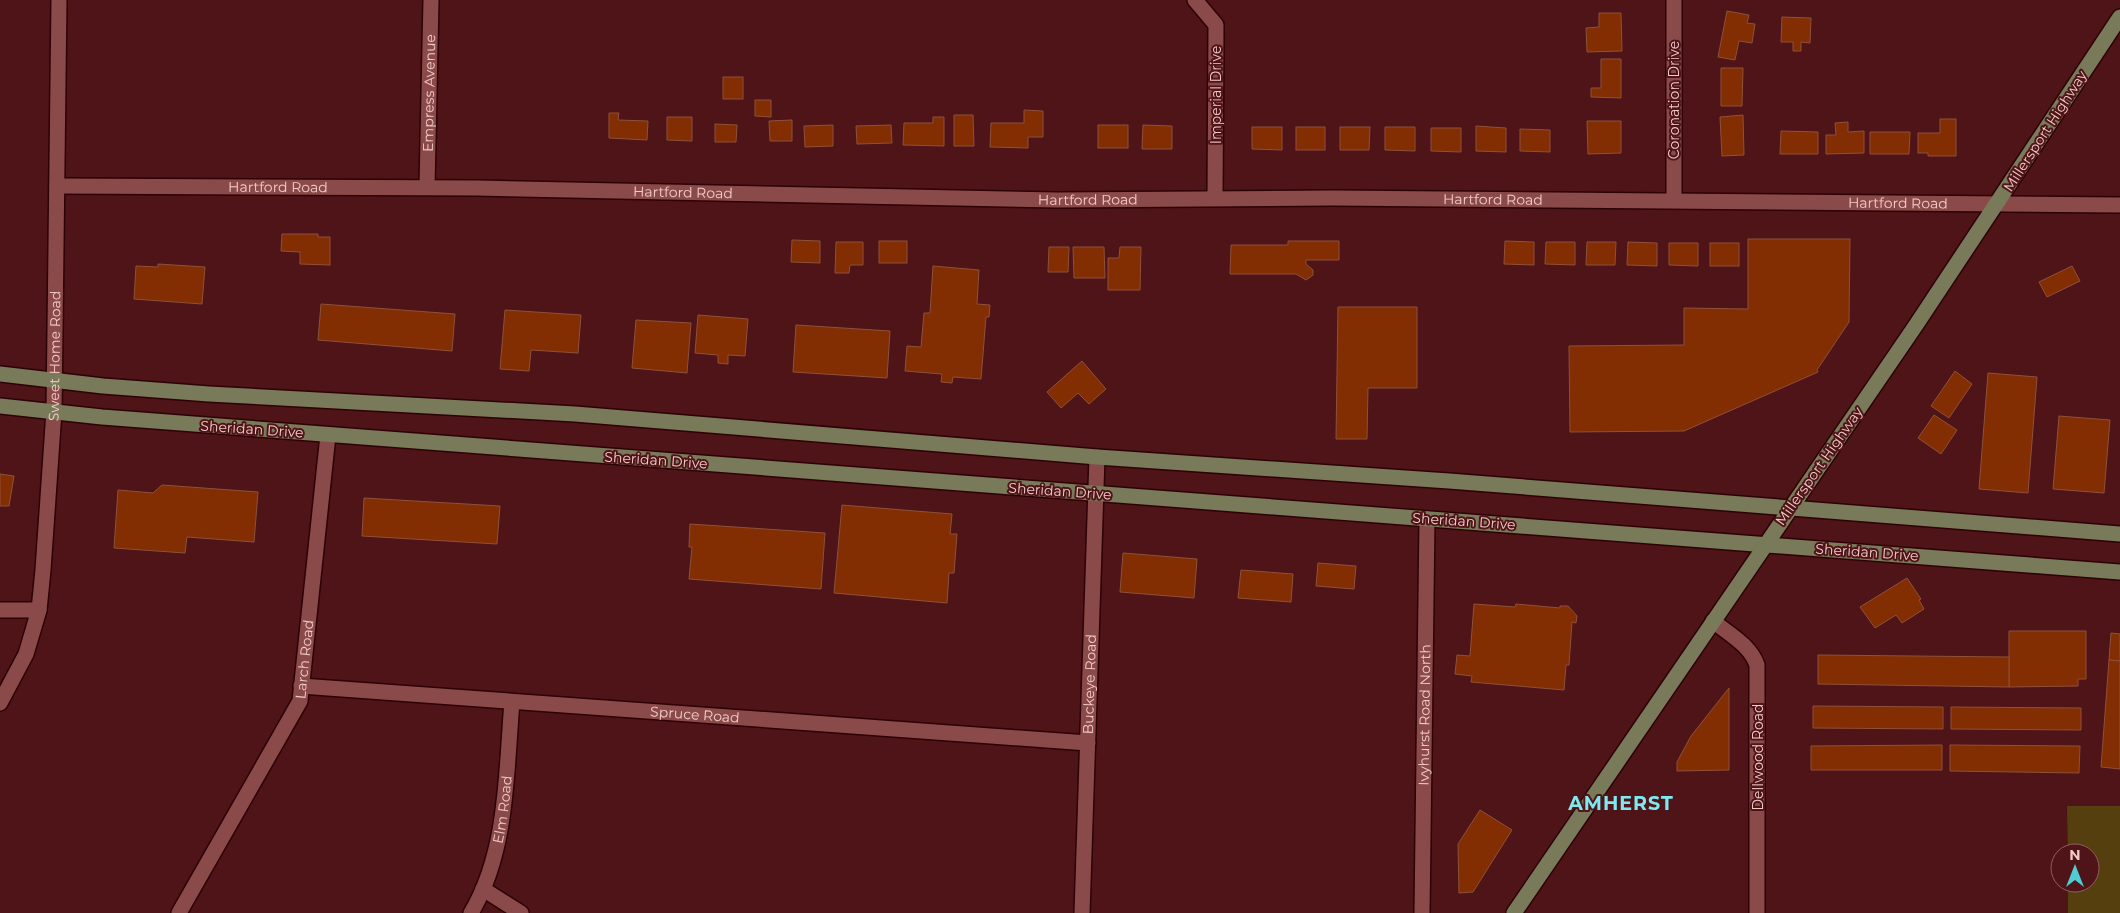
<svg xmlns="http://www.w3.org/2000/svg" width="2120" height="913" font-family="Montserrat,sans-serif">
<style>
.green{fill:#563f0f}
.building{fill:#822d02;stroke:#8e513a}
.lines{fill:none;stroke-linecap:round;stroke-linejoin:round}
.minor-casing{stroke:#2d0206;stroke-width:18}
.tertiary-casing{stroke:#2d0206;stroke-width:18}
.primary-casing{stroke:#2d0206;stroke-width:18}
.minor{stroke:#8b4a4a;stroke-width:15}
.tertiary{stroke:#8b4a4a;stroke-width:15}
.primary{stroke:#787a5a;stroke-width:15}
.labels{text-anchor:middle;stroke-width:4;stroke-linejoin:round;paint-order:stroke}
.street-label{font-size:14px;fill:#f2cbc9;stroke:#4f1417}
.district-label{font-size:19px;font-weight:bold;letter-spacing:1px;fill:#7ee9f1;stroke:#4f1417}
</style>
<rect width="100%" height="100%" fill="#4f1417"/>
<polygon class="green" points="2067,806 2120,806 2120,913 2068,913 2068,883 2090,883 2090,853 2068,853"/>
<g class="building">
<polygon points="1727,11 1749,15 1747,23 1755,24 1752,43 1739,41 1735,60 1718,57"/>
<polygon points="1599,13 1621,13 1622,51 1587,52 1586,28 1599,27"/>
<polygon points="1782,17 1811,18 1810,43 1801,42 1801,51 1793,51 1793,42 1781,42"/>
<polygon points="1601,59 1621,59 1621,98 1591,97 1591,88 1601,88"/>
<polygon points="1721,68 1743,68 1742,106 1721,106"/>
<rect x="723" y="77" width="20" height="22"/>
<polygon points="755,100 771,100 771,117 755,116"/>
<polygon points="1024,110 1043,111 1043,137 1028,137 1028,148 990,147 991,123 1024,123"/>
<polygon points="609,113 619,113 618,120 648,121 647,140 609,138"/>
<polygon points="954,115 973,115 974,146 954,146"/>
<polygon points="1743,115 1744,155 1722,156 1720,117"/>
<polygon points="667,117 692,117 692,141 667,140"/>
<polygon points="933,117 944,117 944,146 903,145 904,123 933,123"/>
<polygon points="1940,119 1956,119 1956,156 1928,156 1928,153 1918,153 1918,133 1940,133"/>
<polygon points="792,120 792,141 770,141 769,121"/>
<polygon points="1587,121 1621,121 1621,153 1588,154"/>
<polygon points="1848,122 1848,132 1864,131 1864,153 1826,154 1826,135 1836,135 1835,123"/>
<polygon points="715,124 737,125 736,142 715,142"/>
<polygon points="833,125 833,146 805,147 804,126"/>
<polygon points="891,125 892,143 857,144 856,126"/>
<rect x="1098" y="125" width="30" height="23"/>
<polygon points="1143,125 1172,126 1172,149 1142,149"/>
<polygon points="1476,126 1506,128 1506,152 1476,151"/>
<polygon points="1252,127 1282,127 1282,150 1252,149"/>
<rect x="1296" y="127" width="29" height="23"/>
<polygon points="1340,127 1370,127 1369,150 1340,150"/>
<polygon points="1385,127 1415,127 1415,151 1385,150"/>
<polygon points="1431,128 1461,128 1461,152 1431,151"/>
<polygon points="1520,129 1550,130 1550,152 1520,151"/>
<polygon points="1781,131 1818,132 1818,154 1780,154"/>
<polygon points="1870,132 1910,132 1909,154 1870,154"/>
<polygon points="282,234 318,234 318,237 330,237 330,265 300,264 300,252 281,251"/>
<polygon points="1748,239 1850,239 1849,322 1817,370 1818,372 1684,431 1570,432 1569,346 1684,345 1684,308 1748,309"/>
<polygon points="792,240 820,241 820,263 791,262"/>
<rect x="879" y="241" width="28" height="22"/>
<polygon points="1288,241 1339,241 1339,260 1306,260 1306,264 1313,270 1313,275 1306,280 1296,274 1230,274 1231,245 1288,245"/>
<polygon points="1505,241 1534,242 1534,265 1504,264"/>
<polygon points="836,242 863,242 863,265 850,265 849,273 835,273"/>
<polygon points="1546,242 1575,242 1575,265 1545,264"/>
<polygon points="1587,242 1616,242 1615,265 1586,265"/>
<polygon points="1628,242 1657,243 1657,266 1627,265"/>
<polygon points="1669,243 1698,243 1698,266 1669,265"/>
<rect x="1710" y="243" width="29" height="23"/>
<polygon points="1049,247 1069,247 1068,272 1048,272"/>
<polygon points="1073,247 1104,247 1105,278 1074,278"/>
<polygon points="1120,247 1141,247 1140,290 1108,290 1108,258 1119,258"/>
<polygon points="158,264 205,267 202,304 134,299 136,266 158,267"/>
<polygon points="933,266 979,270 977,304 990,305 989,317 986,317 981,379 953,377 952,383 941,382 942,374 905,371 907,346 921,347 924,313 930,313"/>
<polygon points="2072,266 2080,281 2047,297 2039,282"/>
<polygon points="321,304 455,314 452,351 318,340"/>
<polygon points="1338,307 1417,307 1417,388 1368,388 1367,439 1336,439"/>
<polygon points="505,310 581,315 578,353 531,350 529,371 500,369"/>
<polygon points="698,315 748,319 745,356 728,355 728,364 718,363 718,355 695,353"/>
<polygon points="636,320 691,323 687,373 632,368"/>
<polygon points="796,325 890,331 887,378 793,372"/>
<polygon points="1082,361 1106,389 1089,404 1078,393 1061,408 1047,392"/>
<polygon points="1955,371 1972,384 1949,418 1931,406"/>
<polygon points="1988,373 2037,377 2028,493 1979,489"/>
<polygon points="1934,415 1957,430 1941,454 1918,438"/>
<polygon points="2059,416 2110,420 2104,493 2053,489"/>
<polygon points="0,474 14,476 9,506 0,506"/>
<polygon points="162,485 258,492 254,542 187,537 185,553 114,548 118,490 153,493"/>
<polygon points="364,498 500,506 497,544 362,536"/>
<polygon points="842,505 952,514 950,534 957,534 954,573 949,573 947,603 834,593"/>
<polygon points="690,524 825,533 821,589 689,579 692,547 689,547"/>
<polygon points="1123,553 1197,559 1194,598 1120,592"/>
<polygon points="1318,563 1356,566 1354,589 1316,586"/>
<polygon points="1241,570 1293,574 1291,602 1238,598"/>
<polygon points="1907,578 1921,599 1919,600 1924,609 1902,623 1896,615 1875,628 1860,607"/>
<polygon points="1474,604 1515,607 1516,604 1560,608 1560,606 1568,606 1577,616 1576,623 1572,622 1569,665 1566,665 1564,690 1471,682 1472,676 1455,674 1457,655 1470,656"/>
<polygon points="2009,631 2086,631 2086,679 2078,679 2078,686 2009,687"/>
<polygon points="2111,633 2120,634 2120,661 2109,660"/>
<polygon points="1818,655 2009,657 2009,687 1818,684"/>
<polygon points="2109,660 2120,661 2120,769 2101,767"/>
<polygon points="1729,688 1729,770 1677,771 1677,762 1691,736"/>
<polygon points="1813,706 1943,707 1943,729 1813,728"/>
<polygon points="1951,707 2081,708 2081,730 1951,729"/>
<polygon points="1942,745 1942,770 1811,770 1811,746"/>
<polygon points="1950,745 2080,746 2079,773 1950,771"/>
<polygon points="1480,810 1512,830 1473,892 1459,893 1458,844"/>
</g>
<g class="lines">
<defs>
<g id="minor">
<polyline points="1195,0 1216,25 1215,198"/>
<path id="s1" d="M57,186L477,188L1057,200L1333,198L2120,205"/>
<path id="s2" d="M427,187L431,0"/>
<polyline points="1674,200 1674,0"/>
<polyline points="0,610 39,610"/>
<path d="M1713,621C1729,634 1750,645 1757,665V913"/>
<path id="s3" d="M301,686L1088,743"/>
<polyline points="483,889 521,913"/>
<path id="s4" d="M179,913L300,701L328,435"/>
<path id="s5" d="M471,913C508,851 506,771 512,702"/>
<path id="s6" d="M1082,913L1097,457"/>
<path id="s7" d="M1422,913L1427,519"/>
</g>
<g id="tertiary">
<path id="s8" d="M0,703L26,654L39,610L43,570L54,411L59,0"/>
</g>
<g id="primary">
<polyline points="0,374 103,386 209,394 575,414 1097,457 1449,481 2120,534"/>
<polyline points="0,406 102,417 2120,572"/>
<polyline points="1514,913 1916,325 2120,17"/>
</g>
</defs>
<use href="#minor" class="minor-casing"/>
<use href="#tertiary" class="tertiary-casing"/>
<use href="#primary" class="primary-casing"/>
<use href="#minor" class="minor"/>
<use href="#tertiary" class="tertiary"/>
<use href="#primary" class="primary"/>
</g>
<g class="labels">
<g class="street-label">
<text dy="5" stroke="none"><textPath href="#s2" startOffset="94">Empress Avenue</textPath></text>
<text transform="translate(1216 95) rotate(-90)" y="5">Imperial Drive</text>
<text transform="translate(1674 100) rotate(-90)" y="5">Coronation Drive</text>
<text transform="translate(2045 131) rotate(-57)" y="5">Millersport Highway</text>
<text dy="5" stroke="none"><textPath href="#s1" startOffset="221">Hartford Road</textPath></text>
<text dy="5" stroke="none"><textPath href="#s1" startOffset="626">Hartford Road</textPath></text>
<text dy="5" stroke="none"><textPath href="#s1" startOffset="1031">Hartford Road</textPath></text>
<text dy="5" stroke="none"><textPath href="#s1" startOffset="1436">Hartford Road</textPath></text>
<text dy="5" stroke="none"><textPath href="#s1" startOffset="1841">Hartford Road</textPath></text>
<text dy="5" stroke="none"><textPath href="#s8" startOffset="356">Sweet Home Road</textPath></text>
<text transform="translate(252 429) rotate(4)" y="5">Sheridan Drive</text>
<text transform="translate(656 460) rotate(4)" y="5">Sheridan Drive</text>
<text transform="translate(1819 466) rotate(-55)" y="5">Millersport Highway</text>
<text transform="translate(1060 491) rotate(4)" y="5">Sheridan Drive</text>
<text transform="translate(1464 521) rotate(4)" y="5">Sheridan Drive</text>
<text transform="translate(1867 552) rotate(4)" y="5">Sheridan Drive</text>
<text dy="5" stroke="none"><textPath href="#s4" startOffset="286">Larch Road</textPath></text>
<text dy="5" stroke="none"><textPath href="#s6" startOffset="229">Buckeye Road</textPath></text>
<text dy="5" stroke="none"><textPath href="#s3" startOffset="395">Spruce Road</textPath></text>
<text dy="5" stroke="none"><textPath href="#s7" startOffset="198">Ivyhurst Road North</textPath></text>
<text transform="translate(1758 757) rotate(-90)" y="5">Dellwood Road</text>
<text dy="5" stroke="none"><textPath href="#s5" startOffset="109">Elm Road</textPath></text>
</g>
<g class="district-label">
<text x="1621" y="810">AMHERST</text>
</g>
</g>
<g transform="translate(2075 868)"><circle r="24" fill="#4f1417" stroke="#905d5e"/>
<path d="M0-4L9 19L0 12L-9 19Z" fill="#51ccd4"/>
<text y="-8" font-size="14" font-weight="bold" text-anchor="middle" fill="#f2cbc9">N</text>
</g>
</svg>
